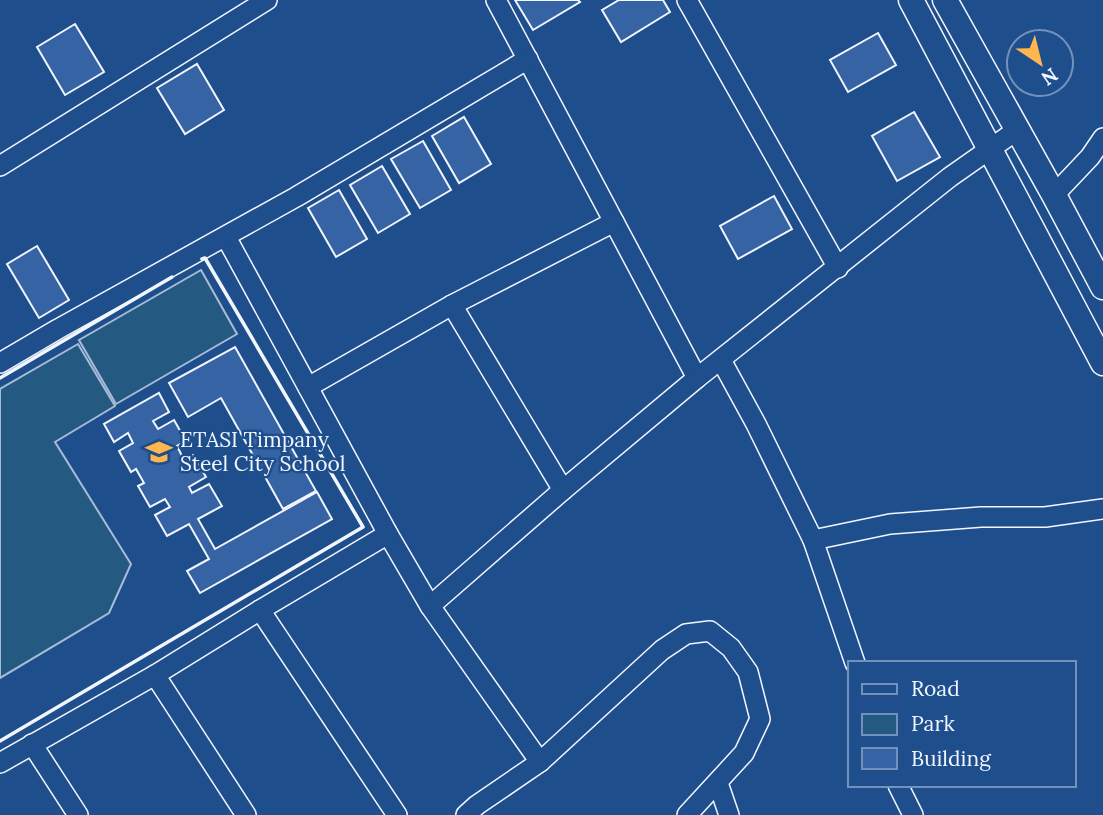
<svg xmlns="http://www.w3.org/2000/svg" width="1103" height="815" font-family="Lora,serif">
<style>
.green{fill:#245a82;stroke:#a8bbd7;stroke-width:2}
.building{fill:#3563a3;stroke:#f2f6ff;stroke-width:2}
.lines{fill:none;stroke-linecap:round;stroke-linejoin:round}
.minor-casing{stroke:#f2f6ff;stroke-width:22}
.tertiary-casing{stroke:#f2f6ff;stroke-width:27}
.minor{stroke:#1f4e8c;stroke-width:19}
.tertiary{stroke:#1f4e8c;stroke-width:24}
.wall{stroke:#f2f6ff;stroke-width:3.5}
.labels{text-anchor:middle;stroke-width:5;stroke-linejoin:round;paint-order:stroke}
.poi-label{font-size:21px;fill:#f2f6ff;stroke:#1f4e8c;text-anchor:start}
</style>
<rect width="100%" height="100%" fill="#1f4e8c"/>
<g class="green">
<polygon points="201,270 237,334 116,404 79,340"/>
<polygon points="78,344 115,406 55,442 131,564 109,613 0,678 0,389"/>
</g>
<g class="building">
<polygon points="515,0 578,0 580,2 533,30"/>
<polygon points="619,0 663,0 670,12 621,42 602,10"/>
<polygon points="75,24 104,72 65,95 37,47"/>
<polygon points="878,33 896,65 848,92 830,60"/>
<polygon points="197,64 224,110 185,134 157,88"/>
<polygon points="914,112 940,157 897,181 872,136"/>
<polygon points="464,117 491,164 459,183 432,136"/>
<polygon points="423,141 451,190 420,208 391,159"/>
<polygon points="382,166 410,214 378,233 350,185"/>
<polygon points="339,190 367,239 336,257 308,208"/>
<polygon points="774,196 792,229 738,259 720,226"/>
<polygon points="37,246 69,300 39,318 7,264"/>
<polygon points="235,347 316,491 283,509 221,398 188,417 169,383"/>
<polygon points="159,393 169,412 153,421 158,429 174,420 186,441 177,446 184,460 193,455 206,477 189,487 192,493 209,484 222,506 198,519 215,549 317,492 332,519 200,593 187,571 209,559 189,524 167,536 155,515 170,507 165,499 150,507 138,486 144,483 136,469 131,472 119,451 133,443 128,433 114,442 104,424"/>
</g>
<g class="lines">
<defs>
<g id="minor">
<polyline points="496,0 697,378"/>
<polyline points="687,0 838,268"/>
<polyline points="0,166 267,0"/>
<polyline points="1054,195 1090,157 1103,138"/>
<polyline points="226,237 388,534 430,606 540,762"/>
<polyline points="452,305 563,490"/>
<polyline points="721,360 756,424 813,540 855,663"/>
<polyline points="0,363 58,329 296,197 528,59"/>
<polyline points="308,387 452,305 614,222"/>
<polyline points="813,540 890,524 981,517 1045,517 1103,509"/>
<polyline points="430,606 563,490 697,378 950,177 1017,130"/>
<polyline points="260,610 397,815"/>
<polyline points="155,675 246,815"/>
<polyline points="32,744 78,815"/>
<polyline points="0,763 155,675 260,610 388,534"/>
<polyline points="718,783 729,815"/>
<polyline points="898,785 913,815"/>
<polyline points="466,815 477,805 540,762 662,650 686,634 710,631 731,648 748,672 760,719 744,753 687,815"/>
</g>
<g id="tertiary">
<polyline points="911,0 1103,363"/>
<polyline points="945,0 1054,195 1103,287"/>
</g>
</defs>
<use href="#minor" class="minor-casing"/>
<use href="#tertiary" class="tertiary-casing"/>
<use href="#minor" class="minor"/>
<use href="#tertiary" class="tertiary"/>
<g class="wall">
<polyline points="0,378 172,277"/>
<polyline points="0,741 363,527 205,258 202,259"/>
</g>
</g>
<defs>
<symbol id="school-bare" viewBox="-9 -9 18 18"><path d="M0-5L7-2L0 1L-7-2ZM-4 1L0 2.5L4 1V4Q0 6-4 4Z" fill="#ffb74d" stroke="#1f4e8c" stroke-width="2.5" paint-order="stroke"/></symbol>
</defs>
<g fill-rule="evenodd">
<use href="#school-bare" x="140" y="433" width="38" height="38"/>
</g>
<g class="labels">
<g class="poi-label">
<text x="180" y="447">ETASI Timpany<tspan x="180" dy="24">Steel City School</tspan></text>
</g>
</g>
<rect x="848" y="661" width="228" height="126" fill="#1f4e8c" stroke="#7391ba" stroke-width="2"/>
<rect x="862" y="684" width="35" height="10" fill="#1f4e8c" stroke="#7391ba" stroke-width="2"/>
<text x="911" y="696" font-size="21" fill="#f2f6ff">Road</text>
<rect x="862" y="714" width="35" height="21" fill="#245a82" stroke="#7391ba" stroke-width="2"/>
<text x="911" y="731" font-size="21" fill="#f2f6ff">Park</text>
<rect x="862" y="748" width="35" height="21" fill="#3563a3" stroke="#7391ba" stroke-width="2"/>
<text x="911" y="766" font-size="21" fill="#f2f6ff">Building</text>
<g transform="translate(1040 63) rotate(145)"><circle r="33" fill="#1f4e8c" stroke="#7391ba" stroke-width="2"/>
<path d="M0-5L12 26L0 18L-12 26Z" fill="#ffb74d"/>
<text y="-10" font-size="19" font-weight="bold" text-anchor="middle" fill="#f2f6ff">N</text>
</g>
</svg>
